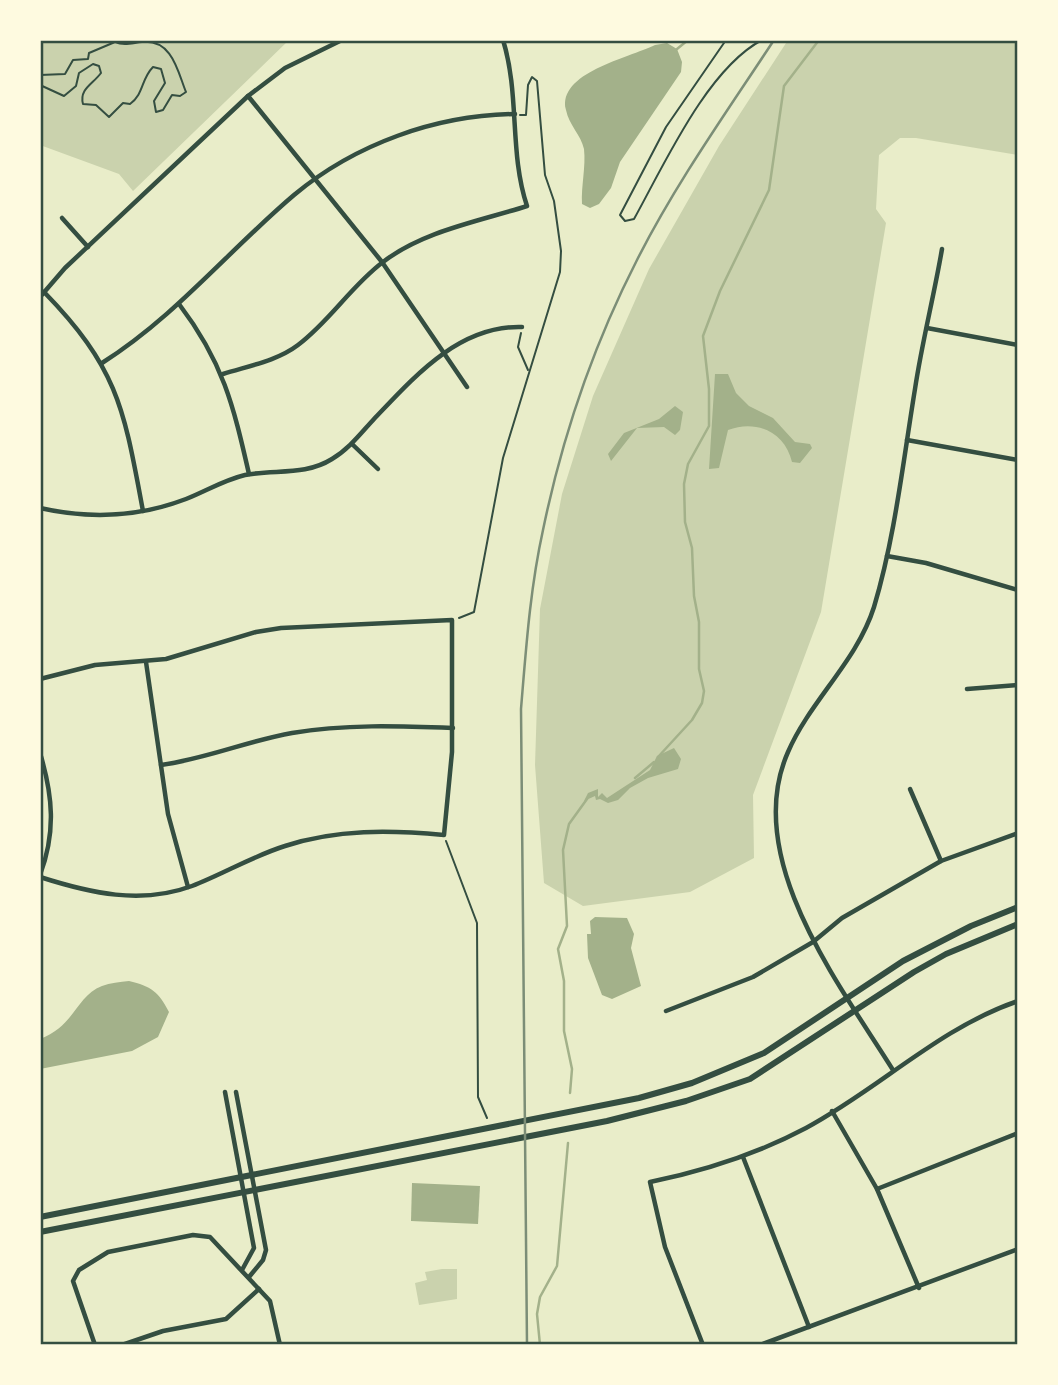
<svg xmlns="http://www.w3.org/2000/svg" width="1058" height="1385" font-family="Quicksand,sans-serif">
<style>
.green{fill:#cad2ad}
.water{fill:#a3b18a}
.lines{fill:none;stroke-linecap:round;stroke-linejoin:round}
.stream{stroke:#a3b18a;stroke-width:2.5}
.path{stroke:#344e41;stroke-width:2}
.minor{stroke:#344e41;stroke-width:4.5}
.secondary{stroke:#344e41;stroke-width:6}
.rail{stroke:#7c8e77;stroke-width:2.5}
.neatline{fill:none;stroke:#344e41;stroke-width:2.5}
</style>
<rect width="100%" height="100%" fill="#e9edc9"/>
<g class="green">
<polygon points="40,40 289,40 133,191 119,174 40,145"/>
<polygon points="788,40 1018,40 1018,155 916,138 900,138 879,155 876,209 886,223 821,612 753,795 754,858 690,892 583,906 544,883 535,765 540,609 562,494 593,396 649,269 719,146"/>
<polygon points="442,1269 457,1269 457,1299 419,1305 415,1283 427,1280 425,1272"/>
</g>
<g class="water">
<path d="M667,43L677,49L682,62L681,72L620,162L611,188L599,204L590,208L582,204C581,186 586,167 584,149C581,135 569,125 566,110C557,73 628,58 655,45Z"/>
<path d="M715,374H728L736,393L749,406L773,418L795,442L810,444L812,448L800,463L792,462C785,432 756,419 728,430L719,468L709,469Z"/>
<polygon points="675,406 683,412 680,430 675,435 664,427 637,428 611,461 608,454 624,433 659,419"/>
<polygon points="674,748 681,759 678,769 648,778 630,788 618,800 608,803 600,799 596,800 595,796 584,801 588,793 598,789 598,797 602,793 607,798 650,770 657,756"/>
<polygon points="595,917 627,918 634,934 631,948 641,986 612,999 602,995 588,958 587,934 591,934 590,921"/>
<path d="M129,981C151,986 159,992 169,1012L158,1037L132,1051L40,1069V1039C75,1026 76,996 102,986C110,983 120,982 129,981Z"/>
<polygon points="412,1183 480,1186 478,1224 411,1221"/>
</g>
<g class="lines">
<g class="stream">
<polyline points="677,49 688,40"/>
<polyline points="658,757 692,720 702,703 704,691 699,669 699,622 694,596 692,548 685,522 684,484 688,464 709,426 709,389 703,336 720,291 769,190 784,86 819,40"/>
<polyline points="635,778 654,762"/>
<polyline points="570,1093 572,1069 564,1031 564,981 558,949 567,926 563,850 569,824 587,799"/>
<polyline points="540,1345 537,1314 540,1297 557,1266 568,1143"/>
</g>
<g class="path">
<path d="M726,40L666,127L620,215L625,221L634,219C664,165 707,69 762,40"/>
<path d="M40,75L65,74L73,60L88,59L89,53L115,42C124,46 132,43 142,42C173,39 178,73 186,92L180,96L172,95L163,110L156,112L154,101L165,83L161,69L153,67C141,79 144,94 130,104L123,103L109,117L96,105L83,104C79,89 93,84 101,73L99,66L93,64L79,73L76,86L64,96L40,85"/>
<polyline points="521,333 518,347 528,370"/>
<polyline points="459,618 474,612 503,458 560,272 561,251 554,201 545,175 537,81 532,77 528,85 526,115 520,115"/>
<polyline points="446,841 477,923 478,1097 487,1118"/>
</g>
<g class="minor">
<polyline points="248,96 382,262 467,387"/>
<polyline points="62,218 88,247"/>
<path d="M44,292C119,369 124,410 143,511"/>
<polyline points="40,297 65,268 248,96 285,68 342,40"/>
<path d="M179,304C223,362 233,404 249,474"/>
<polyline points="927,328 1018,345"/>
<path d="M102,363C175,317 229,250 294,195C355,144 436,115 515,114"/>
<path d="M223,374C248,366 277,361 298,345C330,321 351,286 383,262C423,231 480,221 527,206C509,152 520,95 503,40"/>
<polyline points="907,440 1018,460"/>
<polyline points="352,444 378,469"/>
<path d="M40,508C89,519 139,517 186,499C206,491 224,480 245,475C275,469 305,476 332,459C349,449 361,433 374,419C414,377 459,325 522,327"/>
<polyline points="887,556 926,563 1018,590"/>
<polyline points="146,662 168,814 188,887"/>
<path d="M40,679L95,665L166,659L256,632L281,628L452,620V752L444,835C390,830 337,829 285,846C253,856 223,874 192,886C141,905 90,893 40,877"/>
<polyline points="967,689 1018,685"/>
<path d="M40,753C53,796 56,832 40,875"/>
<path d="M161,765C206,759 247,741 292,733C344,724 399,726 453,728"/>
<polyline points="910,789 941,861"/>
<polyline points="666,1011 753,977 813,942 842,918 941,861 1018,833"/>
<path d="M893,1070C840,985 741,858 788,752C810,701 857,661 874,607C895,537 903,462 915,389C922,342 934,296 942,249"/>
<polyline points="225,1092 254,1248 242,1270"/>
<polyline points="236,1092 266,1250 263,1260 249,1277"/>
<polyline points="832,1111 877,1189 919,1288"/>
<polyline points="743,1157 809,1327"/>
<polyline points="877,1189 1018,1133"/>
<polyline points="95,1345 73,1281 79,1270 108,1252 193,1235 210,1237 270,1301 280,1345"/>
<polyline points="122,1345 163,1331 226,1319 259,1289"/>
<path d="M703,1345L665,1247L650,1182C704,1171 757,1154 806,1128C879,1089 939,1028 1018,1001"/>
<polyline points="760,1345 1018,1249"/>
</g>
<g class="secondary">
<polyline points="40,1217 639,1098 692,1083 764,1053 903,961 971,926 1018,907"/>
<polyline points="40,1232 607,1121 686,1101 750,1079 914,972 946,954 1018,924"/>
</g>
<path class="rail" d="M527,1345L521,709C526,649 530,589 543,530C562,438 594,344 637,260C676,183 726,113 774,40"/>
</g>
<rect width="1058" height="1385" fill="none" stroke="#fefae0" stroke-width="84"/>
<rect x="42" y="42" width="974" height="1301" class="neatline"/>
</svg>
